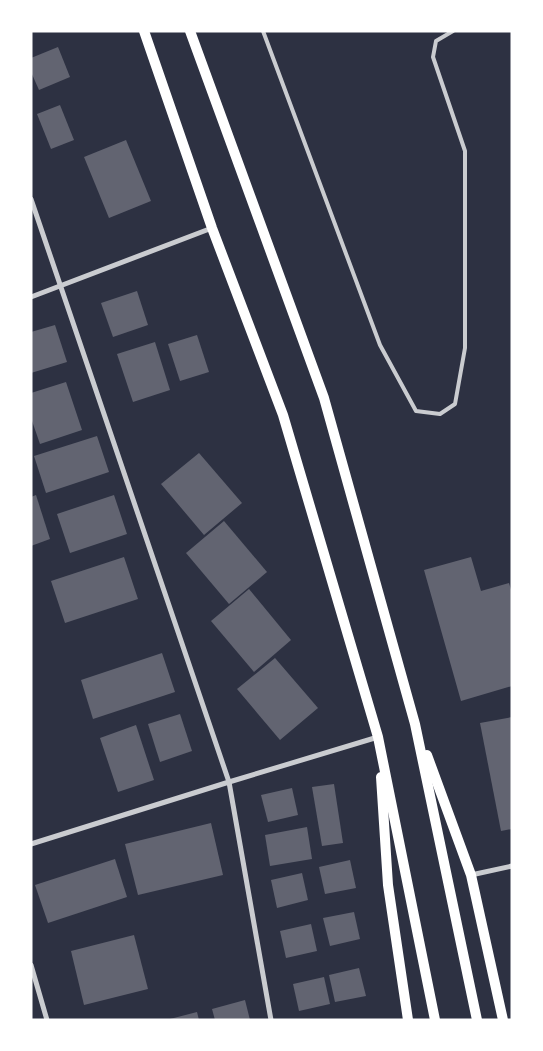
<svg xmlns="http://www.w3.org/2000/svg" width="543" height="1051" font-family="'Libre Baskerville',serif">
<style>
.building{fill:#626471}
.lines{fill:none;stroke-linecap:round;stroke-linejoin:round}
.service{stroke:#caccd0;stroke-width:4}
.minor{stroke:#caccd0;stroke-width:5}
.secondary{stroke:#fff;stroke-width:10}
</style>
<rect width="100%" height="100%" fill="#2d3142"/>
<g class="building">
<polygon points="58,47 70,77 39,90 31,72 31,58"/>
<polygon points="60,105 74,140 51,149 37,114"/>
<polygon points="126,140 151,201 109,218 84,157"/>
<polygon points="137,291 148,325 113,337 101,303"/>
<polygon points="55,325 67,362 31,373 31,332"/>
<polygon points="197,335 209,372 180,381 168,344"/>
<polygon points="155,342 170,390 133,402 117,354"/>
<polygon points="66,382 82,430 40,444 31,418 31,393"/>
<polygon points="97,436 109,472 46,493 34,456"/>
<polygon points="199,453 242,503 204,535 161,484"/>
<polygon points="36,495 50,539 31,546 31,497"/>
<polygon points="114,495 127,534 70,553 57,514"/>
<polygon points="224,521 267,572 229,604 186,553"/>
<polygon points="124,557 138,599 65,623 51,581"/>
<polygon points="471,557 481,591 509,583 512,593 512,686 461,701 424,570"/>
<polygon points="249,589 291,640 254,672 211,621"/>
<polygon points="162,653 175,692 93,719 81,680"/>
<polygon points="275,658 318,708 280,740 237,689"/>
<polygon points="180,714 192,751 160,762 148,724"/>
<polygon points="512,717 512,829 501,831 480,723"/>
<polygon points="136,725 154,780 118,792 100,738"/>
<polygon points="334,784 343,843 322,846 312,787"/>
<polygon points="292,788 298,815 268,822 261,795"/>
<polygon points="211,823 223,875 138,895 125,844"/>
<polygon points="307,827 312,859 270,866 265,835"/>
<polygon points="115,859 127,897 48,923 35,885"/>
<polygon points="350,860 356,888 325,894 319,867"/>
<polygon points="302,873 308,900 277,908 271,880"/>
<polygon points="354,912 360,939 330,946 323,918"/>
<polygon points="311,924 317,951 286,958 280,931"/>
<polygon points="134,935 148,989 84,1005 71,951"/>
<polygon points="359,968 366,996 335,1002 329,975"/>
<polygon points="324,977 330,1004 299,1011 293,984"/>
<polygon points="245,1000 250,1020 215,1020 212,1009"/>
<polygon points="197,1012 199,1020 170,1020 170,1019"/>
</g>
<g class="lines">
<polyline class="service" points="263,31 380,345 416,411 440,414 455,404 465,348 465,151 433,57 436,41 453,31"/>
<g class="minor">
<polyline points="31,199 229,782 271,1020"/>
<polyline points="31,297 212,228"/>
<polyline points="31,844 229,782 378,737"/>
<polyline points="471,875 512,866"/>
<polyline points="31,965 47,1020"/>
</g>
<g class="secondary">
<polyline points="144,31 212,228 283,415 378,737 435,1020"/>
<polyline points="190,31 324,398 415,724 477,1020"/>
<polyline points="427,755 471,875 503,1020"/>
<polyline points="381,777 388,885 408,1020"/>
</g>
</g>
<rect width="543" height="1051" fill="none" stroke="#ffffff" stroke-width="65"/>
</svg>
